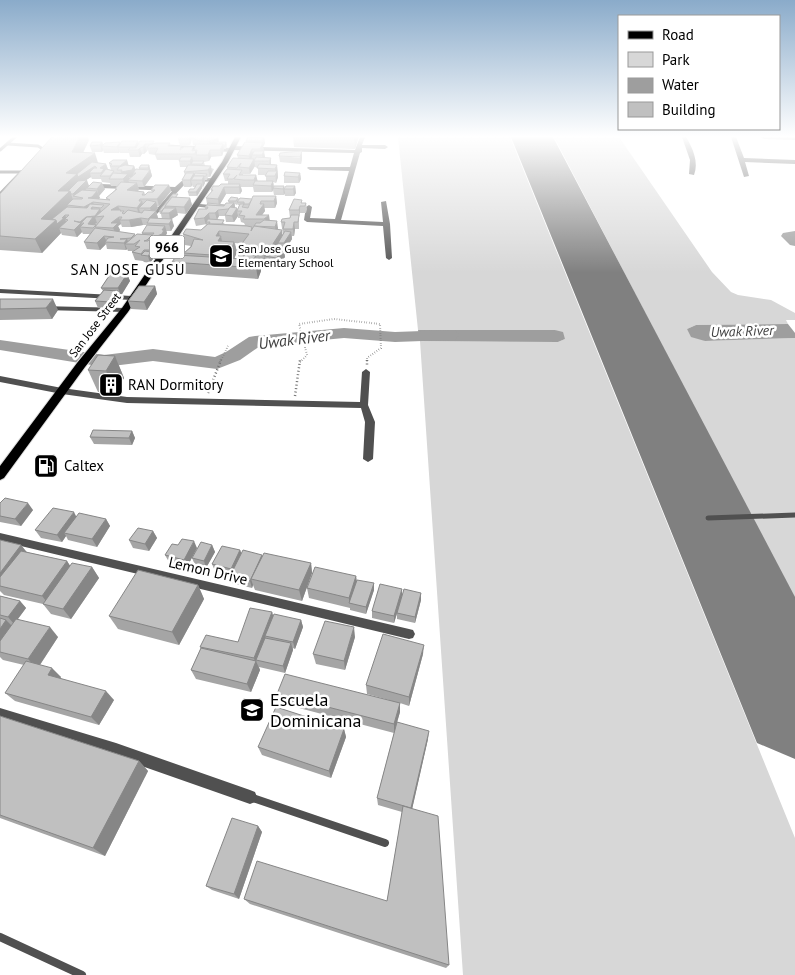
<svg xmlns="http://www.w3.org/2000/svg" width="795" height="975" font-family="'PT Sans',sans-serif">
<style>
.green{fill:#d7d7d7}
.water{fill:#9e9e9e}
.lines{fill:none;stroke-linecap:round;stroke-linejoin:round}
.river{fill:#9e9e9e;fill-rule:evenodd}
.runway{fill:#808080;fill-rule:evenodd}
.primary-casing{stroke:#dbdbdb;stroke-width:2}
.path-far1{stroke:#727272;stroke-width:2;stroke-dasharray:0.5 2;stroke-linecap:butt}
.path{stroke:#727272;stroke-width:2.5;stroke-dasharray:1 2.5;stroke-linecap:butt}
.service-far2{stroke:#505050;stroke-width:3}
.service-far1{stroke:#505050;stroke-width:5}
.service{stroke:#505050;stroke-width:8}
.minor{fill:#505050;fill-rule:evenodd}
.primary{fill:#000;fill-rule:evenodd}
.wall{fill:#a5a5a5;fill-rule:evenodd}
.shaded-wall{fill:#868686}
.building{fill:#c0c0c0;stroke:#868686}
.labels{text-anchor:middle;stroke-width:5;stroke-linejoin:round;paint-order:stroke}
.far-poi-label{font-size:12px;fill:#000;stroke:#fff;text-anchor:start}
.far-street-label{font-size:12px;fill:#000;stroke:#fff}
.shield{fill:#fff;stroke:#4c4c4c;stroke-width:1}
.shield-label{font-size:14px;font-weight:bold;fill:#000}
.far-water-label{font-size:14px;font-style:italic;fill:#3f3f3f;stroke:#fff}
.far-quarter-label{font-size:15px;letter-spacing:1px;fill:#000;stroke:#fff}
.poi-label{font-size:15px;fill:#000;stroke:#fff;text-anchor:start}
.street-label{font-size:15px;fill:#000;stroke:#fff}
.water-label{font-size:16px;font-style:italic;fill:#3f3f3f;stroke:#fff}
.near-poi-label{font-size:18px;fill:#000;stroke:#fff;text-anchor:start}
</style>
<rect width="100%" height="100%" fill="#fff"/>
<g class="green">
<polygon points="398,137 510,137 795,838 795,975 463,975 420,341 558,342 565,339 555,330 418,330"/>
<polygon points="554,137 619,137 712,272 731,292 738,295 771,300 795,313 795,320 786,320 788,324 696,325 687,329 705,341 795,338 795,602"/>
</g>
<g class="water">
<polygon points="788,324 795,333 795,338 705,341 691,337 687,329 696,325"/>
<polygon points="418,330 555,330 563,332 565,339 558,342 420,341"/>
</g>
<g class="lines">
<g class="river">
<polygon points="795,231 795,246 790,245 781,236 783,233"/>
<polygon points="344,328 395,332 450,330 456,331 459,335 456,339 450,340 395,342 344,338 260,346 240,360 217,369 153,361 104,367 0,350 0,340 104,355 153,349 215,357 226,352 249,337 255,336"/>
</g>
<polygon class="runway" points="511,137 553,137 795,597 795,759 757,743"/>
<defs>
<polygon id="primary" points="235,137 241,137 228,162 128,312 85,367 4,478 0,480 0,466 77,363 122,308 222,162"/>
</defs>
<use href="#primary" class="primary-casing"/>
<g class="path-far1">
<polyline points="220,362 228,346"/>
<polyline points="300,362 307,355 299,324 334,319 380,324 381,348 367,358 367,362"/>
</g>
<g class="path">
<polyline points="367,360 367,365"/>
<polyline points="208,393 221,360"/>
<polyline points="295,396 300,360"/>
</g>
<g class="service-far2">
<polyline points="8,144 38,146 43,149 41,154"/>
<polyline points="0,150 15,137"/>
<polyline points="0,172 21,172"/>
<polyline points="0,194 21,172"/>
<polyline points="196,205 214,207"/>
</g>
<polyline class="service-far1" points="708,518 795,515"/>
<g class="service">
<polyline points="250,797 385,843"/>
<polyline points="0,937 82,975"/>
</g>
<g class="minor">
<polygon points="360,137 365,137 362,145 385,145 388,147 385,149 362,148 362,152 360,153 341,220 383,222 381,202 386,201 390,224 392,258 389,260 386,258 383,226 307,222 304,220 306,207 309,205 312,207 310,218 335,219 349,171 310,170 307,168 308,167 350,167 354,153 234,150 232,152 158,148 155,146 158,144 231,148 233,146 355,150"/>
<path d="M682,137H686C693,148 699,163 694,175L689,174L690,160Z"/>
<polygon points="731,137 736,137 744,158 795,160 795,164 745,162 749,176 744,177"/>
<polygon points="761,137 795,137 795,140 764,139"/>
<polygon points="213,178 215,179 215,181 186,183 156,215 153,213 172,191 101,188 92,190 89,188 101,184 175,187 184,179"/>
<polygon points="0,289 132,296 136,298 132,300 0,293"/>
<polygon points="40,306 125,308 129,310 125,312 43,310 40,310"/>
<polygon points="366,369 370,372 368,405 375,422 373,459 368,462 363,459 365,422 361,408 127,403 62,394 0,382 0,376 62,388 127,397 360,402 362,372"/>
<polygon points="0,533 409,629 413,630 415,634 413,638 409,639 0,541"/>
<polygon points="0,708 116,743 250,790 255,792 257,797 255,802 250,804 116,757 0,722"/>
</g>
<use href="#primary" class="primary"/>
</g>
<g class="wall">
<polygon points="180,136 192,136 192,138 218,136 219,142 226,142 227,145 226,149 224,149 222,156 211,157 209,161 204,162 205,166 214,169 210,177 208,177 207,180 205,180 205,183 197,196 189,196 188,192 194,189 195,187 193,187 192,185 191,187 184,187 182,180 185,176 184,172 187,167 180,167 179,160 157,160 155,155 149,154 148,150 144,154 142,154 140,157 130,157 129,153 120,153 119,152 119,153 104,153 103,150 102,152 92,152 90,146 102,142 103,145 139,143 155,143 193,150 196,146 193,145 192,139 190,145 180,146 178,139"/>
<polygon points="293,136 359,136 355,149 294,147"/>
<path d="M264,137L265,143L263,147V151L265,157L271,164L277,165L278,177L276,183L273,182L274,187L284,186L285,193L284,195H274L273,190L272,192H254L253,187H241L242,191L240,194H226L220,204L225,205L229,203L228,201L238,198L239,199H252L276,196L277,203L275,208H264L265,211L262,215L270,220L278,228V229L282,235L283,234L281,222L290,218L289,210L302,200V203H306L307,209L306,213H300L299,217V229H295L294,236H292V239L285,250H284L285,257L278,265L266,264V262H260L261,271L258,279L175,273L172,262L184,255V253L191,246L185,245L183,234L201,230L207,224L196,226L194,219L205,209V207L207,204L206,198L212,192L211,190L228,184V181H225L223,174L227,169V167L238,158L237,155L246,142V141ZM255,166V167L258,168V175H266V181H257L256,175H243V174H250ZM235,204L237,205L238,204V205H239L238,209L235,208ZM219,216H225L226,222H234L238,216V218H240L241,222L244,223L245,225L225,224L217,219ZM235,243L242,244L237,250L239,259H234L237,252Z"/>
<path d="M89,140L83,153L98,163L106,164L108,169L111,170L109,163L127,160L128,165L134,166L136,170L139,169V168L149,165L152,176L144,187H138L139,190L137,191L144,192L145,194L152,192L151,190L169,185L171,191L159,206H157L158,208L156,211L158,218L157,219H162L161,214H160L159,211L173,194L178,198H190L192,205L186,214L177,213L178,215L171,219L174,226L171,231H166L167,233L166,235V237L164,241V243L154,257H152L153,259L150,263L144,262L143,261L135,260L132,252L134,251H128L127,249L126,250L107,249L106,244L100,250L87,249L84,242L90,234H83L82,232L77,237L62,235L60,230L61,233L42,253L0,250V194ZM91,177L92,179H101L102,182L110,183L111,186H117L115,189V190L106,198L107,199H98L100,198L99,196L105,189L89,186L86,180ZM121,224L122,227H131L143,225H147L142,233V234L135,235L119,232L120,230L118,226Z"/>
<polygon points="279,156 302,158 301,164 280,162"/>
<polygon points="300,173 301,179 299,183 284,183 284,176"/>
<polygon points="295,186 296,193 294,196 285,196 284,189"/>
<polygon points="127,274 130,281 120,296 121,299 114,309 98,308 95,301 103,291 101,288"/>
<polygon points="155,286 157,294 147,310 131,309 128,301"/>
<polygon points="0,299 58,310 52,319 0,320"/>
<polygon points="115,356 124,378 115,392 98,392 88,370"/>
<polygon points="132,431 135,438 132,445 94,444 90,437"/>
<polygon points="0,503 33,510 21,526 0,522"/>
<polygon points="76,516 106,519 110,526 97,547 68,540 66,536 62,542 41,538 35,530"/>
<polygon points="153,531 157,538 149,551 133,548 129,540"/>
<polygon points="0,540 21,545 26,552 67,561 70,566 92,567 99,578 71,619 51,614 43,604 4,595 0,591"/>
<polygon points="178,545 197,548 187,567 169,562 165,555"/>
<polygon points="212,545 215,552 206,568 195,565 192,558"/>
<polygon points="240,550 241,553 311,563 312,573 302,601 255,590 253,585 252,588 232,583 230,576 230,575 215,571 212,564"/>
<polygon points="356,576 357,582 374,583 374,590 366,614 350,610 350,608 309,598 307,588"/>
<polygon points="198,585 204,599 179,645 118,629 109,616"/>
<polygon points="421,593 421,600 415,623 397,619 397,614 394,623 372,618 372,611 402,594"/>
<polygon points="0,596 20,601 26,608 18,619 58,637 40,665 61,677 60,678 114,700 99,725 15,701 5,693 24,665 3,660 0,657"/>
<polygon points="272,612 273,616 301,620 303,627 295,649 293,648 293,650 285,673 259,667 260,670 251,692 196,679 191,670 201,648 200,647 238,642"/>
<polygon points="355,637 345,670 316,664 313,654"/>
<polygon points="423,654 409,706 400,703 400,712 397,722 428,739 412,809 449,965 446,968 250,904 244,899 387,901 402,812 378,805 377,798 394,733 280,703 277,694 389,700 367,694 366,685"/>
<polygon points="0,716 139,761 148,771 105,856 0,818"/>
<polygon points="344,729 346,737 331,778 262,755 258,747"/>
<polygon points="258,826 262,832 239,899 212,890 206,886"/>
</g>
<g class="shaded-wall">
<polygon points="80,136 88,136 89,140 77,165 72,152"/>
<polygon points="190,136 192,136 192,138 190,145 189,139"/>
<polygon points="218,136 219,143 211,147 209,141"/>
<polygon points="359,136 355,149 354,137"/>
<polygon points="264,137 265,143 263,147 264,149 261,155 260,149 262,144 262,141"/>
<polygon points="138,141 142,154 140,157 138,150 136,150 135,147"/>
<polygon points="102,142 104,146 102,146 103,150 102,152 100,145"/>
<polygon points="120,142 121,147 118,147 119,152 119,153 117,147"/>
<polygon points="145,144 147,151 144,154 143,147"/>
<polygon points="223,144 224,150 222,156 220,150"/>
<polygon points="252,149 253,155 252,155 252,157 250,162 249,156"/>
<polygon points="210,150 211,157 209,161 208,155"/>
<polygon points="264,151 265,157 263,162 262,155"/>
<polygon points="302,151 302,158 301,164 300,157"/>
<polygon points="95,153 99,166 95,166 97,172 90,173 91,177 80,184 87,180 89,186 79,197 75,197 73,194 71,194 75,205 67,205 70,210 65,215 67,219 65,219 67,225 59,228 61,233 42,253 35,239 41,219 58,191 66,173"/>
<polygon points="192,157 194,164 191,164 191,167 190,161"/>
<polygon points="271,158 271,164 270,168 269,161"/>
<polygon points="254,159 255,166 250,174 249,168"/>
<polygon points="127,160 129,167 134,166 136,173 133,173 134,177 129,177 130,180 128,180 129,182 125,186 121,172 122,171 120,166"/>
<polygon points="106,164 108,170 102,176 100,168"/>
<polygon points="149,165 152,176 144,187 142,181 149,172 148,168"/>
<polygon points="277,165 278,177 276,183 275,169"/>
<polygon points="211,166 212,172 210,177 208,170"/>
<polygon points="194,173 195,180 191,180 192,185 191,187 190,180"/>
<polygon points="300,173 301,179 299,183 298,177"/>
<polygon points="256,175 258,182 255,185 254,180"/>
<polygon points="204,176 205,183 203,187 202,180"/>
<polygon points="273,181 274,188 272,192 271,186"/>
<polygon points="102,183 105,189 99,196 97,189"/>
<polygon points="137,183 139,190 129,197 127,190"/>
<polygon points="202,184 202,188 197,196 196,192"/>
<polygon points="240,184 242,191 240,194 239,187"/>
<polygon points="169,185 171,191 159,206 157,199"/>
<polygon points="284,186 285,193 284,195 283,189"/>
<polygon points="295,186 296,193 294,196 293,189"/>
<polygon points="224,187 226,194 219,206 218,199"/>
<polygon points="97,191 100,198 96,202 93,202 95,208 92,207 95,214 100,209 103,216 95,217 97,223 95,223 96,224 93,228 84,223 81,223 83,227 80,227 82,232 77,237 74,230 81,223 80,222 86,214 84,207 88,198"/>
<polygon points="276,196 277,203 275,208 274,201"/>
<polygon points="190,198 192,205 186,214 184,207"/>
<polygon points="140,199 141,203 142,201 144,208 139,208 140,213 139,215 137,208 139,201"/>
<polygon points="261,201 262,207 264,204 265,211 259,219 256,215"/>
<polygon points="156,202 158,208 154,213 156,211 158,218 153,223 150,223 148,219 152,215 150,208"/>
<polygon points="234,203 236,210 230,216 228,209"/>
<polygon points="118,206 121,212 111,210"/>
<polygon points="300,206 300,217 299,210"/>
<polygon points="176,208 178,215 170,220 169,213"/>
<polygon points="237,208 238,211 237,211 238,216 234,222 232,216"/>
<polygon points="218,210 219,216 217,220 215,213"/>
<polygon points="209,213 210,220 206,222 207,224 206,225 204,218"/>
<polygon points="269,215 270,222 264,219"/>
<polygon points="119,217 121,224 118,226 120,230 116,235 111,223"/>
<polygon points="141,218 143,225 131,227 129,220"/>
<polygon points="172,219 174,226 171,231 169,224"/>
<polygon points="277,221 278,228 276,234 275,227"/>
<polygon points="294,222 295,229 294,236 293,229"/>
<polygon points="165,226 167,233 166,235 166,237 164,241 164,243 154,257 151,250 157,236"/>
<polygon points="282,230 283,240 278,243 279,248 273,257 265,256 265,262 264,252"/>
<polygon points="219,231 220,238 221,236 223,247 220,251 216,236"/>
<polygon points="291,232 292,239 285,250 284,243"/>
<polygon points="104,236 107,242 105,242 106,244 100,250 97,243"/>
<polygon points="127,239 129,244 125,244 127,249 126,250 124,243"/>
<polygon points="234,242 237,252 234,259 228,267 225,256"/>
<polygon points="284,250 285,257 278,265 276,258"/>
<polygon points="151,252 153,259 150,263 148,256"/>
<polygon points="259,260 261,271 258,279 256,268"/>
<polygon points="127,274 130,281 121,296 118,288"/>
<polygon points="155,286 157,294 147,310 144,302"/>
<polygon points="118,291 121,299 114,309 111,302"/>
<polygon points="53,299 58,310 52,319 46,308"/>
<polygon points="115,356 124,378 115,392 106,371"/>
<polygon points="132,431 135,438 132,445 129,438"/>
<polygon points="28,503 33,510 21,526 15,519"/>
<polygon points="74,512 78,520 64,533 66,536 62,542 57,535"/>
<polygon points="106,519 110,526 97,547 92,539"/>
<polygon points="153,531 157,538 149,551 145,544"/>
<polygon points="194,541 197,548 187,567 184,560"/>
<polygon points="21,545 30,556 0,586 0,573"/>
<polygon points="212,545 215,552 206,568 204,561"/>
<polygon points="240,550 243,557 234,576 231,569"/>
<polygon points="262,555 264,562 251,579 253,585 252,588 250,581"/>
<polygon points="67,561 74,572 50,606 42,596"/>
<polygon points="311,563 312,573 302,601 299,590"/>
<polygon points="92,567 99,578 71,619 63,609"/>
<polygon points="356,576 357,586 349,603 349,598"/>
<polygon points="374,583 374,590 366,614 366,607"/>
<polygon points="198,585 204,599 179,645 172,632"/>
<polygon points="402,589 402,596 394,623 394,616"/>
<polygon points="421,593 421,600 415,623 415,617"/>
<polygon points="20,601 26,608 14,624 8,617"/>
<polygon points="272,612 274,619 265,636 266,639 256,661 260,670 251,692 247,684 255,663 254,658"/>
<polygon points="6,620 16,630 0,651 0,629"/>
<polygon points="301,620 303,627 295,649 293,642"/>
<polygon points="50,627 58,637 37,669 28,659"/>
<polygon points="354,627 355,637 345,670 344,661"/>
<polygon points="291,643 293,650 285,673 283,666"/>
<polygon points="424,645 423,654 409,706 409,697"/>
<polygon points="52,668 61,677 57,684 48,675"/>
<polygon points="106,691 114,700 99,725 91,717"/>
<polygon points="400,703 400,712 394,733 394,724"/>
<polygon points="344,729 346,737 331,778 329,771"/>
<polygon points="429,731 428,739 411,814 411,808"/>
<polygon points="139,761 148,771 105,856 93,848"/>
<polygon points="258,826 262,832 239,899 234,894"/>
</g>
<g class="building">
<polygon points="53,136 80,136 72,152 95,153 66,173 77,174 58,191 70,191 41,219 56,220 35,239 0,236 0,194"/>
<polygon points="180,136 190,136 189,139 178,139"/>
<polygon points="193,136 218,136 217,139 209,141 200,141 192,138"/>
<polygon points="248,137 264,137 262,141 246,141"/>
<polygon points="122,141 138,141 135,147 118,147"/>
<polygon points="140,141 154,141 152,144 145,144 143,147 140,148 138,150 128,150 130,148 136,148"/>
<polygon points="92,142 102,142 100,145 90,146"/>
<polygon points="120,142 117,147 102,146 105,143"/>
<polygon points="216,142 226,142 225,146 223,146 223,144 216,144"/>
<polygon points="245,142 263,143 260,149 252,149 249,156 237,155"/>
<polygon points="156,143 170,143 168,146 181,146 180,150 184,147 193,147 192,151 196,150 195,154 155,154 158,148 147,148 149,145"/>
<polygon points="196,144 223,144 220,150 210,150 208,155 196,155 197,150 194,150"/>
<polygon points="254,151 264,151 262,155 252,155"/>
<polygon points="302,151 300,157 279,156 280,153"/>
<polygon points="181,157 192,157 190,161 179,161"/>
<polygon points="256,157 271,158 269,161 254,161"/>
<polygon points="233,158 254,159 249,168 239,167 241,163 237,168 227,167"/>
<polygon points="113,160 127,160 120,166 110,166 112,164 109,163"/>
<polygon points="193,161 204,161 202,164 191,164"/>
<polygon points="92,162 106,164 100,168 104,169 101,173 89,173 94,168 97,168 95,166 78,177 77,174"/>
<polygon points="259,164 277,165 275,169 257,168"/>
<polygon points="125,165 134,166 132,170 121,172 122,170 117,170 119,167"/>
<polygon points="141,165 149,165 148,168 139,168"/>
<polygon points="188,165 211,166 208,170 184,172"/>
<polygon points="106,169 114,171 110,176 100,176"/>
<polygon points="136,169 150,170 142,181 128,180 136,173 133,173"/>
<polygon points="227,169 242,170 239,175 256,175 254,180 244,180 234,179 237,175 233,179 227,179 230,174 223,174"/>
<polygon points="268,171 277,171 275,176 265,176"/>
<polygon points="285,172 300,173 298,177 284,176"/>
<polygon points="113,173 128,174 123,179 109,179"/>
<polygon points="186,173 194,173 190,180 182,180"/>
<polygon points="195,173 207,174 206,176 194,176"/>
<polygon points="194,176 204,176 202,180 191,180"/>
<polygon points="87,180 73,194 71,194 70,191 68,191 78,181"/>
<polygon points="255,181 273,181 271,186 253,185"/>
<polygon points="93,182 102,183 97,189 87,188"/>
<polygon points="121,182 137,183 127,190 144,192 142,195 145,195 148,192 153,192 155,190 151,190 155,185 169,185 157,199 140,199 139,201 142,201 137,208 118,206 111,210 121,210 120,211 124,211 122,213 124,214 128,210 142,213 144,210 156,211 148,219 141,218 129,220 120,220 122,217 119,217 111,223 118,223 113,228 95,227 104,216 95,217 110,204 93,202 84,207 67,205 73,199 82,199 83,198 73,196 82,190 97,191 92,197 88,198 110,200 106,198 117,189 115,189"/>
<polygon points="197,184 202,184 196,192 188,192 190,189 194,189"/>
<polygon points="221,184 240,184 239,187 224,187 218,199 206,198 213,190 211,190 213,186 219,186"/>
<polygon points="274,186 284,186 283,189 273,188"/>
<polygon points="286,186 295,186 293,189 284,189"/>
<polygon points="173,194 178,194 175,198 172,197 165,206 165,208 164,208 162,211 159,211"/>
<polygon points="253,196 276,196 274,201 261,201 260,204 264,204 256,215 269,215 264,219 243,219 245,216 239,215 242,211 237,211 240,204 244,204 242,207 248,208"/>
<polygon points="172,197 190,198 184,207 165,206"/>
<polygon points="231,197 238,198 236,201 228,201"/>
<polygon points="240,198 252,199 249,204 244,204 244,202 237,202"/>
<polygon points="294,199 302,200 301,203 306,203 305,206 300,206 299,210 289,210"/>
<polygon points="147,200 156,202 150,208 139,208"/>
<polygon points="208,203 225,205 224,206 207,205"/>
<polygon points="226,203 234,203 228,209 218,210 215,213 209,213 204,218 194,219 199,209 207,209 208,207 205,207 207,205 224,206"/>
<polygon points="90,204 104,205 101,208 92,207 91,209 100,209 95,216 86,217 80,222 74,221 81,223 74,230 59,228 68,220 65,219 69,215 65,215 62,218 64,218 57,224 56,220 52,219 67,207 87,208"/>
<polygon points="230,207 237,208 232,216 225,215"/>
<polygon points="164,208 176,208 169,213 161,213"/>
<polygon points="291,215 299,215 298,222 294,222 293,229 283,229 285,222 281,222 282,219 290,218"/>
<polygon points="87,217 93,217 88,224 96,225 93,228 80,227 84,223 81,223"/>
<polygon points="150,218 172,219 169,224 147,223"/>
<polygon points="208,219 224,220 222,224 209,224 210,222 206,222"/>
<polygon points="264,220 277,221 275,227 254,226 256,223 260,223"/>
<polygon points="208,224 247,226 252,227 251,231 254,226 282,230 269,250 264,252 237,250 249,234 219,231 216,236 221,236 218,241 234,242 232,248 225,256 184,253 191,247 194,239 203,240 183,234 186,229 201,230"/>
<polygon points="147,225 165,226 162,230 164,230 162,234 157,236 162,236 151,250 144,250 141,254 132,252 140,247 135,246 140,240 134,244 125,244 137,234 152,235 147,240 144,241 148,241 154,233 142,233"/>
<polygon points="95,228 135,234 131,238 120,239 127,239 124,243 105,242 108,238 114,237 104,236 97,243 84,242"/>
<polygon points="285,231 291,232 284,243 278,243"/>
<polygon points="273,248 284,250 276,258 265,256 267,254 270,254"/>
<polygon points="145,251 151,252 148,256 141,255"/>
<polygon points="245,254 256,256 253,260 242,259"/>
<polygon points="177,255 259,260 256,268 172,262"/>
<polygon points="111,273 127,274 118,288 101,288"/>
<polygon points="139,286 155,286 144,302 128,301"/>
<polygon points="104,290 118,291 111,302 95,301"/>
<polygon points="0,299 53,299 46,308 0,309"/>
<polygon points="98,355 115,356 106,371 88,370"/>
<polygon points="93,430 132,431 129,438 90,437"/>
<polygon points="5,498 28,503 15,519 0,516 0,503"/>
<polygon points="53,508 74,512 57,535 35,530"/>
<polygon points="79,513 106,519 92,539 64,533"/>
<polygon points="138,528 153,531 145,544 129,540"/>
<polygon points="182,539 194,541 184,560 165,555 172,544 178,545"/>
<polygon points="0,540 21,545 0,573"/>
<polygon points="201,542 212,545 204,561 192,558"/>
<polygon points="222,546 240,550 231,569 212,564"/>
<polygon points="243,550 262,555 250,581 230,576"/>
<polygon points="21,551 67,561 42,596 0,586 0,577"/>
<polygon points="264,553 311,563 299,590 251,579"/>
<polygon points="72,563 92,567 63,609 43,604"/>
<polygon points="315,567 356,576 349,598 307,588"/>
<polygon points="138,570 198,585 172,632 109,616"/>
<polygon points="357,580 374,583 366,607 349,603"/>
<polygon points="380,584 402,589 394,616 372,611"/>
<polygon points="404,589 421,593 415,617 397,613"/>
<polygon points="0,596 20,601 8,617 0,615"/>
<polygon points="250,608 272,612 254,658 200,647 206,635 238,642"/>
<polygon points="274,614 301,620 293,642 265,636"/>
<polygon points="0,618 6,620 0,629"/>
<polygon points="16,619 50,627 28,659 0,652 0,641"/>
<polygon points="325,621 354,627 344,661 313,654"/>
<polygon points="383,634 424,645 409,697 366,685"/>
<polygon points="265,638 291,643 283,666 256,660"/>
<polygon points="201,648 256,661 247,684 191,670"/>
<polygon points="26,661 52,668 48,675 106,691 91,717 5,693"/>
<polygon points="285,674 400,703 394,724 277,694"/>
<polygon points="276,707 344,729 329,771 258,747"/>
<polygon points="0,716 139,761 93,848 0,815"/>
<polygon points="397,722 429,731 411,808 377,798"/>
<polygon points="403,806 438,816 449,965 244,899 257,861 387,901"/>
<polygon points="232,818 258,826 234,894 206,886"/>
</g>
<linearGradient id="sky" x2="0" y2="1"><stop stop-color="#8aabca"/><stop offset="0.5" stop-color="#fff"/><stop offset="1" stop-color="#fff" stop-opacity="0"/></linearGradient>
<rect width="795" height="273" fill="url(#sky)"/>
<defs>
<symbol id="school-square" viewBox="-11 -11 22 22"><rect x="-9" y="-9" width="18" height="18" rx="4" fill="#000" stroke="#fff"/><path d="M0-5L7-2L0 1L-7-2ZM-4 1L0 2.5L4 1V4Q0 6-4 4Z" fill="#fff"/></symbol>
<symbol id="building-square" viewBox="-11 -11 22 22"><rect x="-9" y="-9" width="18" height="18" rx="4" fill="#000" stroke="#fff"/><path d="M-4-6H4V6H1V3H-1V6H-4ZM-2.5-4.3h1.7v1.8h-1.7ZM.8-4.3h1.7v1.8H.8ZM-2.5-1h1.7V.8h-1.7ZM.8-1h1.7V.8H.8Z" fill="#fff"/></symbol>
<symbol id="fuel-square" viewBox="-11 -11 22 22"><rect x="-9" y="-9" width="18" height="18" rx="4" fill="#000" stroke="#fff"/><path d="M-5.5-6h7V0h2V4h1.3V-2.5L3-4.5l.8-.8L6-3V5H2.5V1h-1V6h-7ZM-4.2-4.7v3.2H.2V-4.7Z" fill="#fff"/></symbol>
</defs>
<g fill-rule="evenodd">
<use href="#school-square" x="207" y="242" width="28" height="28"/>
<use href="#building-square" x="97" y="371" width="28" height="28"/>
<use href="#fuel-square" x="32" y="452" width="28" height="28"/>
<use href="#school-square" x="238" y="696" width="28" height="28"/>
</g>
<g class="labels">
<g class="far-poi-label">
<text x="238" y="253">San Jose Gusu<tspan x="238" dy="14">Elementary School</tspan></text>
</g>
<g class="far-street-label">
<text transform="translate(95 325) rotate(-53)" y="4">San Jose Street</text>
</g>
<rect class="shield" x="149.5" y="235.5" width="35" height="23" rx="4"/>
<g class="shield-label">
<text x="167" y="252">966</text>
</g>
<g class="far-water-label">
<text transform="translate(742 331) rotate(-2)" y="5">Uwak River</text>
</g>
<g class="far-quarter-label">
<text x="128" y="275">SAN JOSE GUSU</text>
</g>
<g class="poi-label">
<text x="128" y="390">RAN Dormitory</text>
<text x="64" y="471">Caltex</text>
</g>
<g class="street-label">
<text transform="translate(208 571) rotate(13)" y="5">Lemon Drive</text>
</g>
<g class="water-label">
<text transform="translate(294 339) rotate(-7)" y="6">Uwak River</text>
</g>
<g class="near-poi-label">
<text x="270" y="706">Escuela<tspan x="270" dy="21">Dominicana</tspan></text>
</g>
</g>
<rect x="618" y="15" width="162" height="115" fill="#ffffff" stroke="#999999"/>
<rect x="628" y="31" width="25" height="8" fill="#000000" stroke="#999999"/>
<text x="662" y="40" font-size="15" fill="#000000">Road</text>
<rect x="628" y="52" width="25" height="15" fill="#d7d7d7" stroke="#999999"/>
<text x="662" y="65" font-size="15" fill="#000000">Park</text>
<rect x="628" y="78" width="25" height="15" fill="#9e9e9e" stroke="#999999"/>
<text x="662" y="90" font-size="15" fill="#000000">Water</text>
<rect x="628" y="102" width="25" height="15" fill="#c0c0c0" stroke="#999999"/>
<text x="662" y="115" font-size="15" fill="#000000">Building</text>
</svg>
